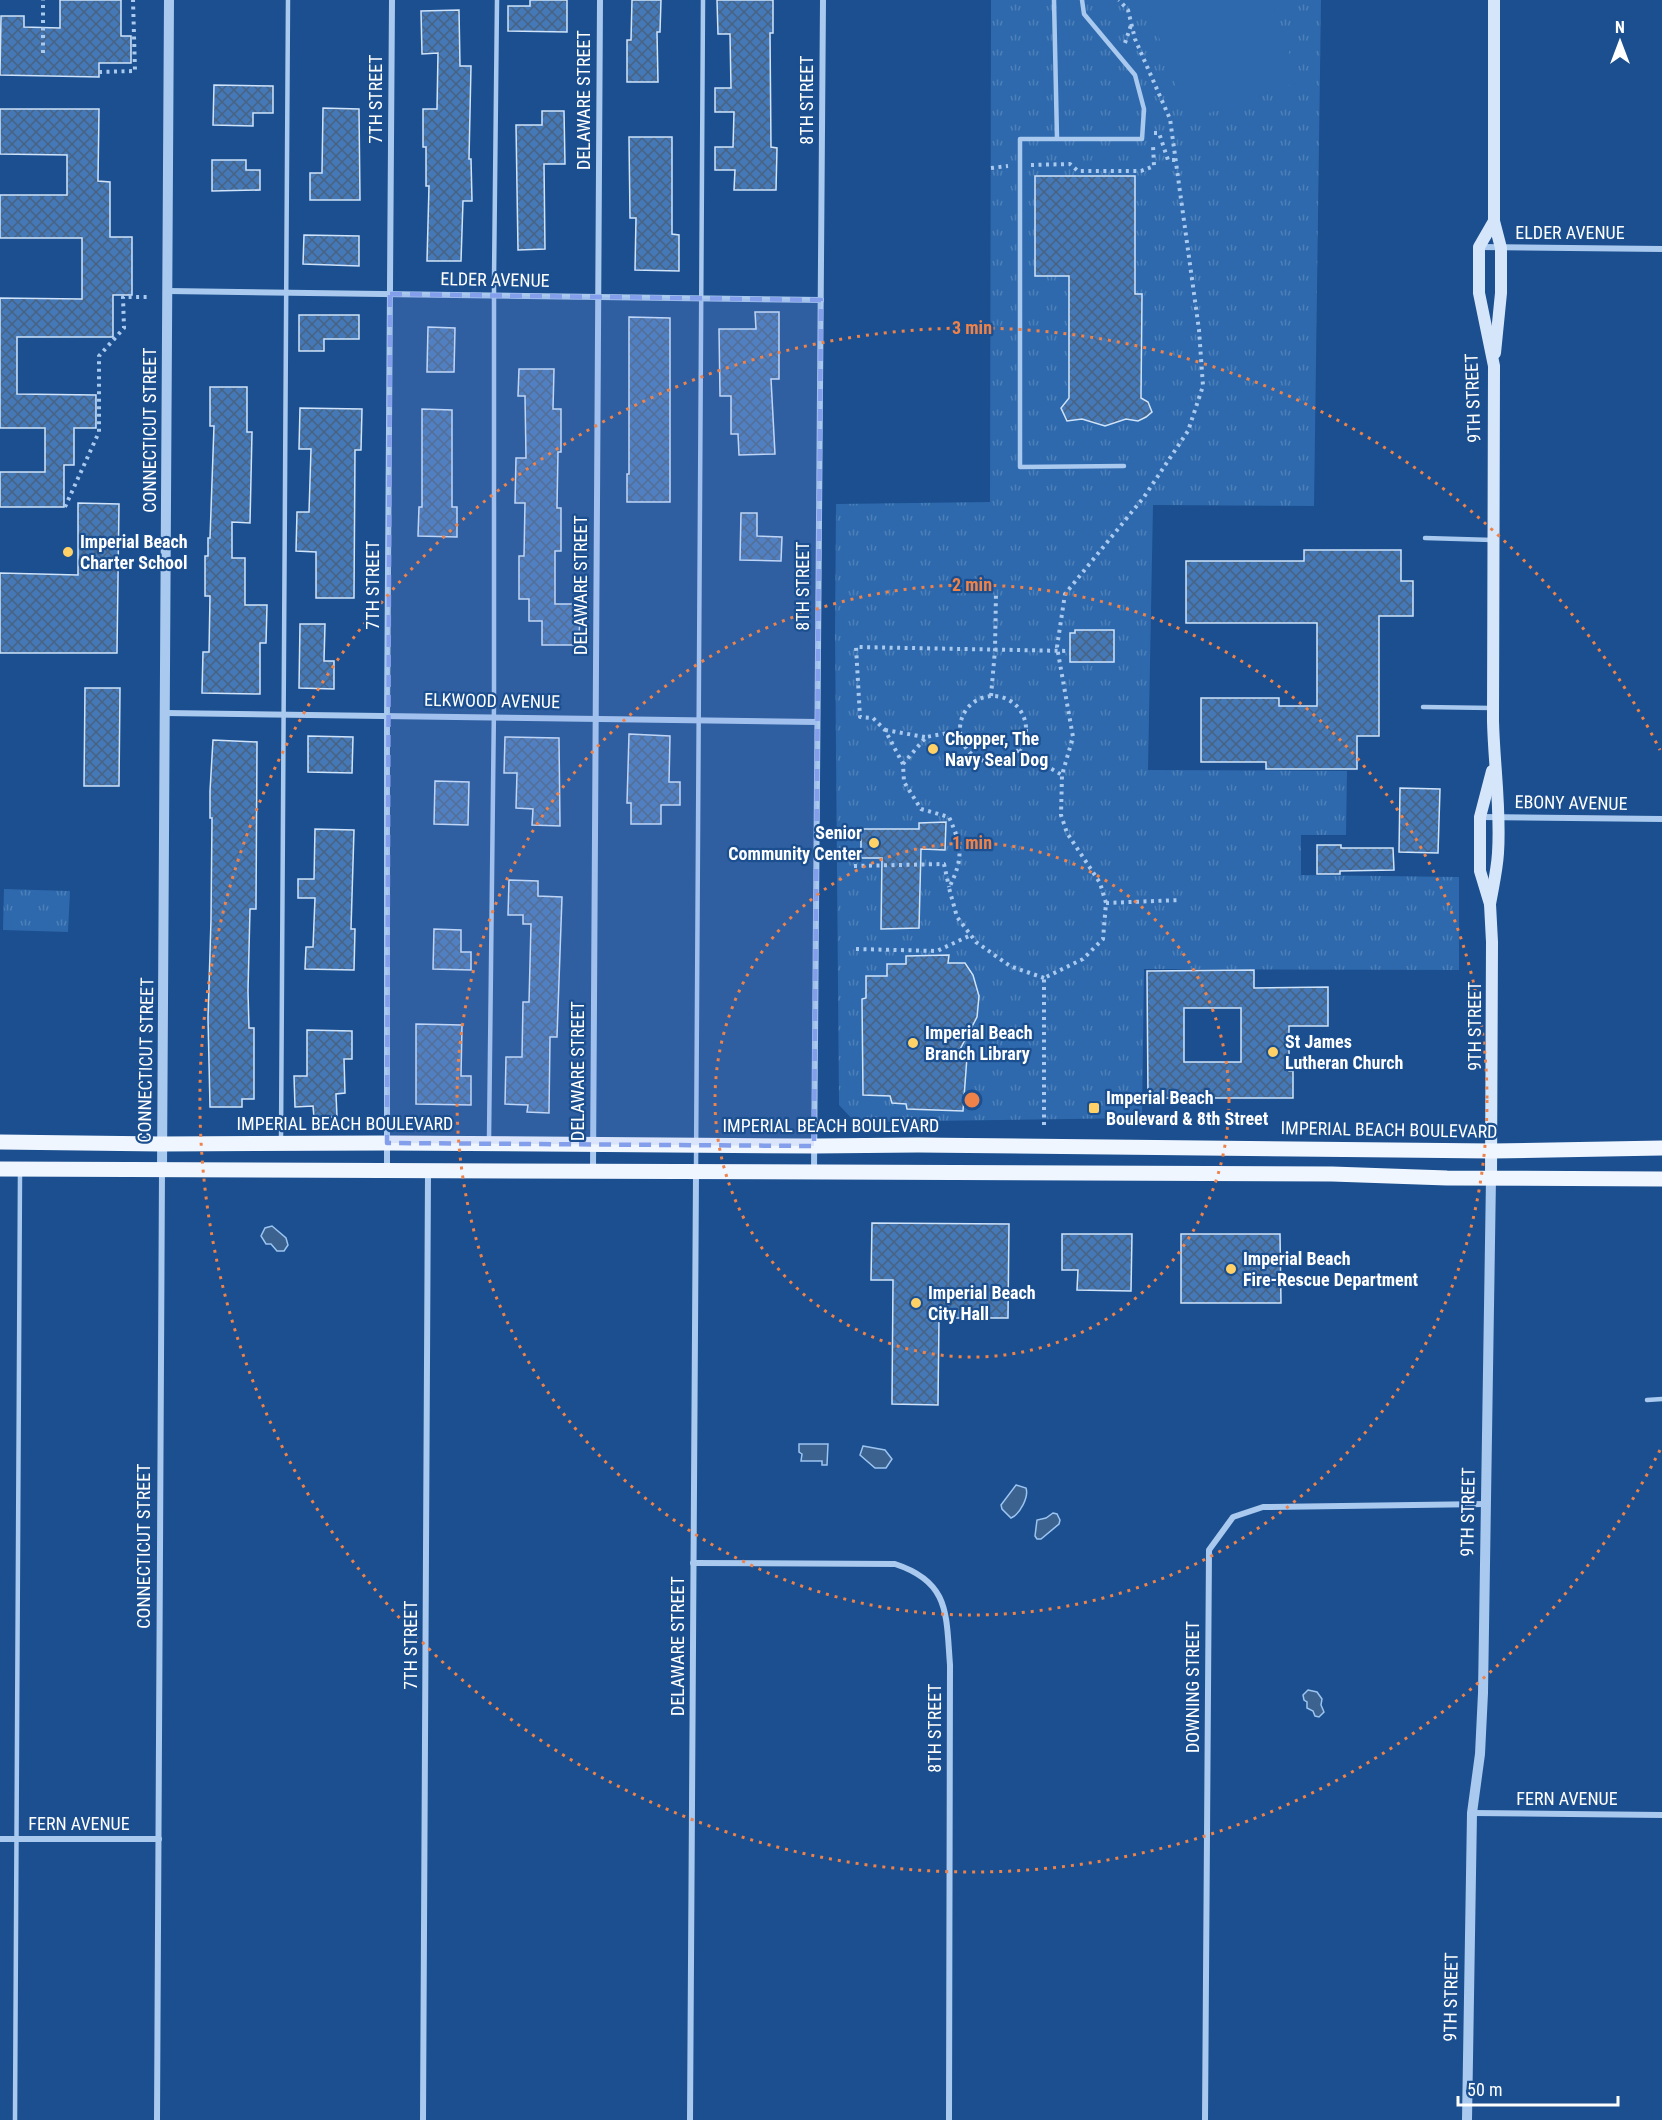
<svg xmlns="http://www.w3.org/2000/svg" width="1662" height="2120" font-family="'Roboto Condensed',sans-serif">
<style>
.grass{fill:url(#grass-tufts)}
.pitch{fill:#2e69ad}
.water{fill:#3c6290;stroke:#9cc4f0;stroke-width:1.5}
.building{fill:url(#building-cross-hatch);stroke:#cfe3fa;stroke-width:1.5;fill-rule:evenodd}
.lines{fill:none;stroke-linecap:round;stroke-linejoin:round}
.path{stroke:#a9c9ee;stroke-width:4;stroke-dasharray:3 4.5;stroke-linecap:butt}
.service{stroke:#a9c9ee;stroke-width:4.5}
.minor{stroke:#a9c9ee;stroke-width:6}
.tertiary{stroke:#a9c9ee;stroke-width:10}
.secondary{stroke:#d6e6fa;stroke-width:12}
.primary{stroke:#f0f6ff;stroke-width:15}
.marked{fill:#839eea;fill-opacity:0.2;stroke:#839eea;stroke-width:4.5;stroke-dasharray:12 8;stroke-linejoin:round}
.ring{fill:none;stroke:#ee8249;stroke-width:3;stroke-dasharray:3 6}
.poi-dot{fill:#ffd166;stroke:#1b4f8f;stroke-width:2}
.labels{text-anchor:middle;stroke-width:4.5;stroke-linejoin:round;paint-order:stroke}
.street-label{font-size:18px;fill:#fff;stroke:#1b4f8f}
.poi-label{font-size:18px;font-weight:bold;fill:#fff;stroke:#1b4f8f;text-anchor:start}
.centre{fill:#ee8249;stroke:#1b4f8f;stroke-width:3}
.ring-label{font-size:18px;text-anchor:middle;font-weight:bold;fill:#ee8249;stroke:#1b4f8f;stroke-width:4.5;stroke-linejoin:round;paint-order:stroke}
</style>
<defs>
<pattern id="grass-tufts" width="24" height="20" patternUnits="userSpaceOnUse" patternTransform="scale(1.5)"><rect width="24" height="20" fill="#2e69ad"/><path d="M3 7l-1-3M5 7V3M7 7l1-3M15 17l-1-3M17 17v-4M19 17l1-3" fill="none" stroke="#4d80b9"/></pattern>
<pattern id="building-cross-hatch" width="8" height="8" patternUnits="userSpaceOnUse" patternTransform="scale(1.5)"><rect width="8" height="8" fill="#4478b7"/><path d="M0 0l8 8M0 8l8-8" fill="none" stroke="#486282"/></pattern>
</defs>
<rect width="100%" height="100%" fill="#1b4f8f"/>
<g class="grass">
<polygon points="991,0 1321,0 1314,506 1153,505 1148,770 1347,771 1346,835 1301,835 1301,875 1459,877 1459,970 1144,969 1142,1118 855,1122 839,1105 835,634 836,504 990,502"/>
<polygon points="4,889 70,891 68,932 3,930"/>
</g>
<polygon class="pitch" points="1146,0 1271,0 1299,82 1188,120"/>
<g class="water">
<polygon points="272,1226 286,1238 288,1245 284,1251 277,1251 271,1244 266,1244 261,1236 265,1228"/>
<polygon points="799,1444 828,1444 827,1465 822,1465 822,1461 801,1461 802,1454 799,1452"/>
<polygon points="863,1446 885,1450 892,1459 886,1468 875,1468 860,1455"/>
<path d="M1016,1485L1026,1488C1029,1497 1020,1514 1011,1518L1002,1509L1001,1505Z"/>
<polygon points="1053,1513 1057,1514 1060,1520 1059,1524 1041,1539 1037,1539 1035,1536 1037,1520 1046,1518"/>
<polygon points="1308,1690 1317,1692 1322,1699 1321,1705 1324,1712 1319,1717 1315,1716 1313,1711 1307,1708 1307,1702 1304,1700 1303,1695"/>
</g>
<g class="building">
<polygon points="60,0 121,0 121,36 131,36 131,63 99,63 99,77 0,75 1,16 24,16 24,27 60,28"/>
<polygon points="530,0 567,0 567,32 508,31 508,6 530,6"/>
<polygon points="632,0 661,0 660,32 657,32 658,82 627,82 627,40 631,40"/>
<polygon points="717,0 773,0 773,33 770,33 771,147 777,148 776,190 734,190 735,170 715,170 715,147 733,147 734,112 715,112 715,88 731,88 730,34 718,34"/>
<polygon points="459,10 460,66 471,66 469,159 471,159 472,201 463,201 461,261 427,261 429,186 426,186 426,147 423,147 423,109 437,109 438,53 422,54 421,11"/>
<polygon points="214,85 273,86 273,113 253,113 253,126 213,125"/>
<polygon points="323,108 359,109 360,200 310,200 310,173 322,173"/>
<polygon points="0,109 99,109 98,181 110,182 110,237 132,237 132,295 113,295 113,337 17,337 17,394 96,395 96,428 74,428 74,465 64,465 64,507 0,507 0,472 45,472 45,428 0,428 0,298 82,299 82,238 0,238 0,195 67,195 67,155 0,154"/>
<polygon points="542,111 564,111 565,164 544,164 545,249 518,250 516,125 542,125"/>
<polygon points="629,137 672,137 672,234 679,235 679,271 635,270 636,218 630,218"/>
<polygon points="212,160 246,160 246,170 260,170 260,190 212,191"/>
<polygon points="1035,176 1135,176 1135,294 1142,294 1141,398 1148,402 1152,412 1146,417 1138,421 1126,419 1105,426 1082,419 1067,421 1061,408 1069,398 1069,276 1035,276"/>
<polygon points="304,235 359,236 359,266 303,264"/>
<polygon points="755,312 779,312 779,379 771,379 775,454 739,455 738,434 731,434 731,396 720,396 719,329 756,329"/>
<polygon points="299,315 359,315 359,339 324,339 324,351 299,351"/>
<polygon points="629,317 670,318 670,502 627,502 627,474 629,474"/>
<polygon points="428,327 455,328 454,372 427,372"/>
<polygon points="519,369 554,369 553,409 561,409 561,452 558,452 557,508 561,508 561,551 555,551 555,604 580,604 579,645 542,645 542,621 529,621 529,599 519,599 519,556 524,556 525,503 515,503 516,458 526,458 525,396 518,396"/>
<polygon points="210,387 247,387 247,432 252,432 250,523 232,522 232,558 245,558 245,605 267,605 266,643 260,643 260,694 202,693 203,652 209,652 210,596 205,596 205,556 208,556 208,538 210,538 214,426 210,426"/>
<polygon points="300,408 362,409 361,450 355,450 354,598 316,598 316,552 296,551 297,512 309,512 311,449 299,449"/>
<polygon points="422,409 452,410 452,507 457,507 457,537 418,536 419,507 422,507"/>
<polygon points="78,503 119,504 117,653 0,653 0,573 78,575"/>
<polygon points="741,513 757,513 757,536 782,537 781,561 740,560"/>
<polygon points="1304,550 1401,550 1401,581 1413,581 1413,616 1379,616 1379,736 1357,736 1357,769 1266,769 1266,762 1201,762 1201,698 1279,698 1279,706 1317,706 1317,623 1186,623 1186,561 1304,561"/>
<polygon points="300,624 325,624 324,661 334,661 334,689 299,688"/>
<polygon points="1075,630 1114,630 1114,662 1070,662 1070,633 1075,633"/>
<polygon points="85,688 120,688 119,786 84,786"/>
<polygon points="629,734 670,736 669,782 680,782 680,805 661,805 661,824 631,824 631,803 627,803"/>
<polygon points="308,736 353,737 352,773 308,772"/>
<polygon points="505,737 559,738 560,826 532,825 533,809 516,808 517,773 504,773"/>
<polygon points="213,740 257,742 256,909 250,909 248,991 249,1028 254,1028 254,1099 242,1099 242,1107 210,1107 208,1018 211,920 212,818 210,818 210,791"/>
<polygon points="435,781 469,782 468,825 434,824"/>
<polygon points="1400,788 1440,789 1438,853 1399,852"/>
<polygon points="946,822 945,850 921,849 919,928 881,929 882,858 861,858 861,829 919,829 919,823"/>
<polygon points="315,829 354,830 351,929 355,929 354,970 305,969 306,947 313,947 315,898 298,898 298,879 314,879"/>
<polygon points="1317,845 1341,845 1341,848 1393,848 1394,870 1340,871 1340,874 1317,874"/>
<polygon points="509,880 538,881 538,896 562,897 557,1037 550,1037 549,1113 527,1112 528,1105 505,1104 506,1057 522,1057 523,1002 529,1002 531,924 523,924 523,915 508,915"/>
<polygon points="434,929 461,930 461,952 471,952 471,970 433,969"/>
<polygon points="949,955 948,963 965,963 973,975 979,996 977,1017 956,1057 967,1057 963,1111 907,1109 906,1104 892,1103 890,1096 863,1095 862,999 866,998 866,976 887,976 887,964 906,964 906,956"/>
<path d="M1254,970V988L1328,987V1026H1289V1071H1293V1098H1148L1147,971ZM1184,1008H1241V1062H1184Z"/>
<polygon points="416,1024 462,1025 461,1076 471,1076 471,1105 416,1104"/>
<polygon points="307,1030 352,1031 352,1059 344,1059 345,1093 336,1094 337,1117 314,1118 313,1106 295,1107 294,1076 307,1076"/>
<polygon points="872,1223 1009,1224 1008,1318 939,1318 938,1405 892,1404 893,1280 871,1280"/>
<polygon points="1062,1234 1132,1234 1131,1291 1077,1290 1078,1270 1062,1270"/>
<polygon points="1181,1234 1280,1234 1281,1303 1181,1303"/>
</g>
<g class="lines">
<g class="path">
<polyline points="1125,43 1131,25"/>
<polyline points="43,53 43,0"/>
<polyline points="99,72 135,71 133,0"/>
<polyline points="1154,133 1159,133 1168,160 1175,160"/>
<polyline points="1031,165 1070,164 1078,171 1141,171 1154,166 1153,145"/>
<polyline points="991,168 1008,166"/>
<polyline points="65,507 99,432 99,356 124,328 123,297 147,297"/>
<circle cx="993" cy="729" r="33"/>
<polyline points="991,696 995,650 996,592"/>
<polyline points="885,730 925,737"/>
<polyline points="1019,750 1062,775"/>
<polyline points="903,764 926,737 960,731"/>
<polyline points="854,866 944,864 949,887"/>
<polyline points="1106,903 1180,900"/>
<polyline points="856,949 937,951 971,935"/>
<path d="M1044,978L1010,966L976,942L957,917L949,888C964,857 962,847 949,817L921,809L904,782L903,764L885,730L873,718L860,717L856,647L1070,651"/>
<polyline points="1044,1125 1044,978 1083,959 1103,939 1106,903 1100,883 1067,833 1061,815 1062,775 1073,737 1057,647 1065,594 1144,497 1188,431 1203,386 1199,330 1170,119 1135,39 1128,10 1119,0"/>
</g>
<g class="service">
<polyline points="1054,0 1057,138"/>
<polyline points="1082,0 1084,14 1135,75 1144,109 1142,139 1020,139 1020,467 1124,466"/>
<polyline points="1425,538 1493,540"/>
<polyline points="1423,707 1492,708"/>
<polyline points="281,1140 288,0"/>
<polyline points="489,1140 494,704 494,279 497,0"/>
<polyline points="696,1170 703,0"/>
<polyline points="1647,1400 1662,1399"/>
<polyline points="15,2120 20,1172"/>
</g>
<g class="minor">
<polyline points="1480,247 1662,249"/>
<polyline points="168,291 821,300"/>
<polyline points="165,713 817,722"/>
<polyline points="1480,817 1662,819"/>
<polyline points="387,1169 387,716 392,0"/>
<polyline points="593,1169 600,0"/>
<polyline points="814,1172 823,0"/>
<path d="M693,1563L895,1564C950,1582 946,1614 950,1665L949,2120"/>
<polyline points="1472,1813 1662,1815"/>
<polyline points="0,1839 159,1839"/>
<polyline points="157,2120 162,1170"/>
<polyline points="423,2120 428,1173"/>
<polyline points="690,2120 696,1173"/>
<polyline points="1205,2120 1209,1550 1233,1517 1263,1507 1486,1504"/>
</g>
<g class="tertiary">
<polyline points="162,1170 169,0"/>
<polyline points="1467,2120 1472,1813 1480,1754 1483,1693 1491,1178"/>
</g>
<g class="secondary">
<polyline points="1494,221 1501,248 1501,293 1495,353"/>
<path d="M1490,904C1493,887 1497,870 1498,853C1501,809 1494,765 1493,721L1494,366L1479,293V247L1494,221V0"/>
<polyline points="1491,1178 1492,942 1490,904 1480,871 1480,817 1492,771"/>
</g>
<g class="primary">
<polyline points="0,1142 161,1144 387,1143 814,1146 918,1145 1492,1151 1662,1148"/>
<polyline points="0,1169 1332,1174 1447,1178 1662,1179"/>
</g>
</g>
<path class="marked" d="M390,294L821,300L814,1146L387,1143Z"/>
<g class="ring">
<circle cx="972" cy="1100" r="257"/>
<circle cx="972" cy="1100" r="515"/>
<path d="M1660 1450A772 772 0 1 1 1660 750"/>
</g>
<g class="poi-dot">
<circle cx="68" cy="552" r="6"/>
<circle cx="933" cy="749" r="6"/>
<circle cx="874" cy="843" r="6"/>
<circle cx="913" cy="1043" r="6"/>
<circle cx="1273" cy="1052" r="6"/>
<rect x="1088" y="1102" width="12" height="12" rx="3"/>
<circle cx="1231" cy="1269" r="6"/>
<circle cx="916" cy="1303" r="6"/>
</g>
<g class="labels">
<g class="street-label">
<text transform="translate(376 99) rotate(-90)" y="6">7TH STREET</text>
<text transform="translate(584 100) rotate(-90)" y="6">DELAWARE STREET</text>
<text transform="translate(807 100) rotate(-90)" y="6">8TH STREET</text>
<text x="1570" y="239">ELDER AVENUE</text>
<text transform="translate(495 280) rotate(1)" y="6">ELDER AVENUE</text>
<text transform="translate(1473 398) rotate(-92)" y="6">9TH STREET</text>
<text transform="translate(150 430) rotate(-90)" y="6">CONNECTICUT STREET</text>
<text transform="translate(373 585) rotate(-90)" y="6">7TH STREET</text>
<text transform="translate(581 585) rotate(-90)" y="6">DELAWARE STREET</text>
<text transform="translate(803 586) rotate(-90)" y="6">8TH STREET</text>
<text transform="translate(492 701) rotate(1)" y="6">ELKWOOD AVENUE</text>
<text transform="translate(1571 803) rotate(1)" y="6">EBONY AVENUE</text>
<text transform="translate(1475 1026) rotate(-90)" y="6">9TH STREET</text>
<text transform="translate(146 1060) rotate(-89)" y="6">CONNECTICUT STREET</text>
<text transform="translate(578 1071) rotate(-90)" y="6">DELAWARE STREET</text>
<text x="345" y="1130">IMPERIAL BEACH BOULEVARD</text>
<text x="831" y="1132">IMPERIAL BEACH BOULEVARD</text>
<text transform="translate(1389 1130) rotate(1)" y="6">IMPERIAL BEACH BOULEVARD</text>
<text transform="translate(1468 1512) rotate(-89)" y="6">9TH STREET</text>
<text transform="translate(144 1546) rotate(-90)" y="6">CONNECTICUT STREET</text>
<text transform="translate(411 1645) rotate(-90)" y="6">7TH STREET</text>
<text transform="translate(678 1646) rotate(-90)" y="6">DELAWARE STREET</text>
<text transform="translate(1193 1687) rotate(-90)" y="6">DOWNING STREET</text>
<text transform="translate(935 1728) rotate(-90)" y="6">8TH STREET</text>
<text x="1567" y="1805">FERN AVENUE</text>
<text x="79" y="1830">FERN AVENUE</text>
<text transform="translate(1451 1997) rotate(-89)" y="6">9TH STREET</text>
</g>
<g class="poi-label">
<text x="80" y="548">Imperial Beach<tspan x="80" dy="21">Charter School</tspan></text>
<text x="945" y="745">Chopper, The<tspan x="945" dy="21">Navy Seal Dog</tspan></text>
<text x="862" y="839" text-anchor="end">Senior<tspan x="862" dy="21">Community Center</tspan></text>
<text x="925" y="1039">Imperial Beach<tspan x="925" dy="21">Branch Library</tspan></text>
<text x="1285" y="1048">St James<tspan x="1285" dy="21">Lutheran Church</tspan></text>
<text x="1106" y="1104">Imperial Beach<tspan x="1106" dy="21">Boulevard &amp; 8th Street</tspan></text>
<text x="1243" y="1265">Imperial Beach<tspan x="1243" dy="21">Fire-Rescue Department</tspan></text>
<text x="928" y="1299">Imperial Beach<tspan x="928" dy="21">City Hall</tspan></text>
</g>
</g>
<circle cx="972" cy="1100" r="9" class="centre"/>
<g class="ring-label">
<text x="972" y="334">3 min</text>
<text x="972" y="591">2 min</text>
<text x="972" y="849">1 min</text>
</g>
<g transform="translate(1620 42)" stroke="#1b4f8f" stroke-width="4.5" paint-order="stroke">
<path d="M0-4.5L10 22L0 15L-10 22Z" fill="#ffffff"/>
<text y="-9" font-size="16" font-weight="bold" text-anchor="middle" fill="#ffffff">N</text>
</g>
<path d="M1458 2096v9h160v-9" fill="none" stroke="#ffffff" stroke-width="3"/>
<text x="1467" y="2096" font-size="18" fill="#ffffff" stroke="#1b4f8f" stroke-width="4.5" paint-order="stroke">50 m</text>
</svg>
